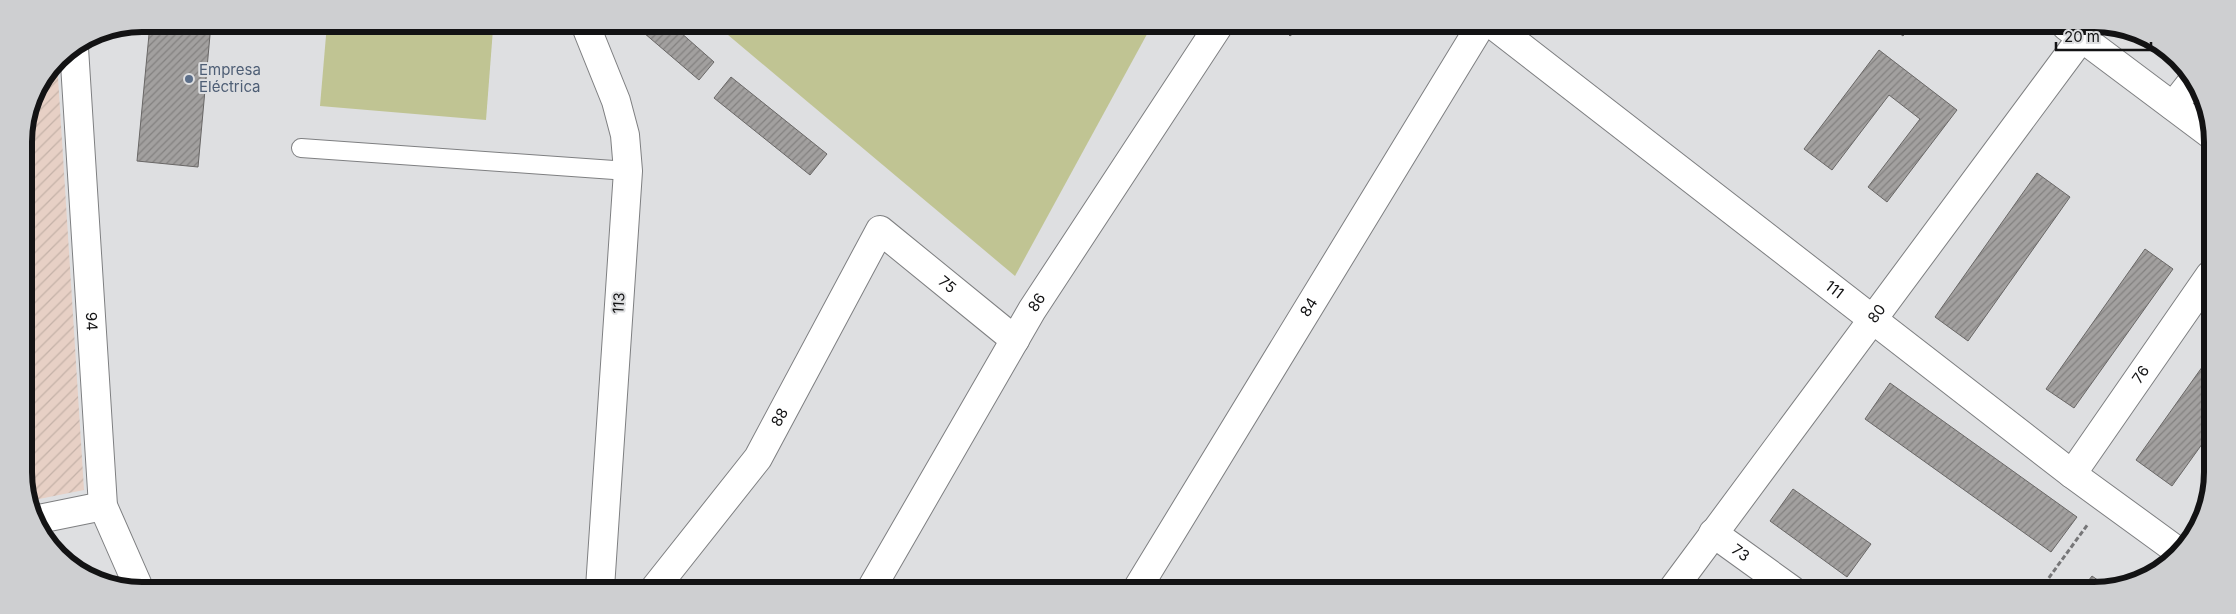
<svg xmlns="http://www.w3.org/2000/svg" width="2236" height="614" font-family="Inter,sans-serif">
<style>
.industrial{fill:url(#industrial-furrows)}
.green{fill:#c0c493}
.building{fill:url(#building-hatch);stroke:#696766}
.lines{fill:none;stroke-linecap:round;stroke-linejoin:round}
.service-casing{stroke:#7e7f81;stroke-width:20}
.minor-casing{stroke:#7e7f81;stroke-width:30}
.secondary-casing{stroke:#7e7f81;stroke-width:30}
.path{stroke:#767678;stroke-width:3;stroke-dasharray:5 2.5;stroke-linecap:butt}
.service{stroke:#fff;stroke-width:18}
.minor{stroke:#fff;stroke-width:28}
.secondary{stroke:#fff;stroke-width:28}
.service-dot{fill:#5c6f8a;stroke:#dedfe1;stroke-width:2}
.labels{text-anchor:middle;stroke-width:4;stroke-linejoin:round;paint-order:stroke}
.service-label{font-size:15px;fill:#4e5e75;stroke:#dedfe1;text-anchor:start}
.street-label{font-size:15px;fill:#131314;stroke:#dedfe1}
.rim{fill:none;stroke:#131314;stroke-width:6}
</style>
<defs>
<pattern id="industrial-furrows" width="10" height="10" patternUnits="userSpaceOnUse" patternTransform="scale(1.25)"><rect width="10" height="10" fill="#e7d0c5"/><path d="M-1 1l2-2M0 10L10 0M9 11l2-2" fill="none" stroke="#c5b2a8"/></pattern>
<pattern id="building-hatch" width="6" height="6" patternUnits="userSpaceOnUse" patternTransform="scale(1.25)"><rect width="6" height="6" fill="#a2a09f"/><path d="M-1 1l2-2M0 6l6-6M5 7l2-2" fill="none" stroke="#838180"/></pattern>
</defs>
<rect width="100%" height="100%" fill="#dedfe1"/>
<polygon class="industrial" points="57,61 84,490 29,501 26,495 24,135 33,97"/>
<g class="green">
<polygon points="327,24 436,24 493,29 486,120 320,106"/>
<polygon points="715,24 1152,25 1015,276"/>
</g>
<g class="building">
<polygon points="150,24 211,24 198,167 137,161"/>
<polygon points="639,24 671,24 714,62 699,80 637,27"/>
<polygon points="1279,25 1304,25 1290,36"/>
<polygon points="1889,26 1911,26 1903,36"/>
<polygon points="1879,50 1957,110 1887,202 1868,187 1920,119 1889,95 1832,170 1804,149"/>
<polygon points="731,77 827,154 810,175 714,98"/>
<polygon points="2037,173 2070,197 1968,341 1935,317"/>
<polygon points="2145,249 2173,269 2074,408 2046,389"/>
<polygon points="2210,356 2210,433 2172,486 2136,460"/>
<polygon points="1890,383 2077,517 2051,552 1865,419"/>
<polygon points="1793,489 1871,544 1847,577 1770,521"/>
<polygon points="2092,576 2109,588 2081,590"/>
</g>
<g class="lines">
<defs>
<polyline id="service" points="301,148 628,171"/>
<g id="minor">
<polyline points="585,24 616,101 625,135 628,171 600,588"/>
<path id="s1" d="M1493,25L2072,474L2179,552"/>
<path id="s2" d="M74,48L103,506L139,588"/>
<polyline points="2173,106 2191,83"/>
<path id="s3" d="M2072,474L2210,275"/>
<polyline points="39,519 103,506"/>
<path id="s4" d="M1713,533L1792,590"/>
<path id="s5" d="M655,588L758,458L880,230L1015,340"/>
<path id="s6" d="M871,589L1032,310L1219,25"/>
<path id="s7" d="M1137,589L1481,25"/>
<path id="s8" d="M1672,590L2082,37"/>
</g>
<polyline id="secondary" points="2066,26 2210,134"/>
</defs>
<use href="#service" class="service-casing"/>
<use href="#minor" class="minor-casing"/>
<use href="#secondary" class="secondary-casing"/>
<polyline class="path" points="2040,590 2088,524"/>
<use href="#service" class="service"/>
<use href="#minor" class="minor"/>
<use href="#secondary" class="secondary"/>
</g>
<circle class="service-dot" cx="189" cy="79" r="5"/>
<g class="labels">
<g class="service-label">
<text x="199" y="75">Empresa<tspan x="199" dy="17">Eléctrica</tspan></text>
</g>
<g class="street-label">
<text dy="5" stroke="none"><textPath href="#s5" startOffset="511">75</textPath></text>
<text dy="5" stroke="none"><textPath href="#s1" startOffset="432">111</textPath></text>
<text dy="5" stroke="none"><textPath href="#s6" startOffset="331">86</textPath></text>
<text transform="translate(619 303) rotate(-86)" y="5">113</text>
<text dy="5" stroke="none"><textPath href="#s7" startOffset="330">84</textPath></text>
<text dy="5" stroke="none"><textPath href="#s8" startOffset="344">80</textPath></text>
<text dy="5" stroke="none"><textPath href="#s2" startOffset="274">94</textPath></text>
<text dy="5" stroke="none"><textPath href="#s3" startOffset="121">76</textPath></text>
<text dy="5" stroke="none"><textPath href="#s5" startOffset="212">88</textPath></text>
<text dy="5" stroke="none"><textPath href="#s4" startOffset="34">73</textPath></text>
</g>
</g>
<path d="M0 0H2236V614H0ZM142 32H2094A110 110 0 0 1 2204 142V472A110 110 0 0 1 2094 582H142A110 110 0 0 1 32 472V142A110 110 0 0 1 142 32Z" fill="#cecfd1" fill-rule="evenodd"/>
<path class="rim" d="M142 32H2094A110 110 0 0 1 2204 142V472A110 110 0 0 1 2094 582H142A110 110 0 0 1 32 472V142A110 110 0 0 1 142 32Z"/>
<path d="M2056 42v8h95v-8" fill="none" stroke="#131314" stroke-width="2.5"/>
<text x="2064" y="42" font-size="15" fill="#131314" stroke="#dedfe1" stroke-width="4" paint-order="stroke">20 m</text>
</svg>
